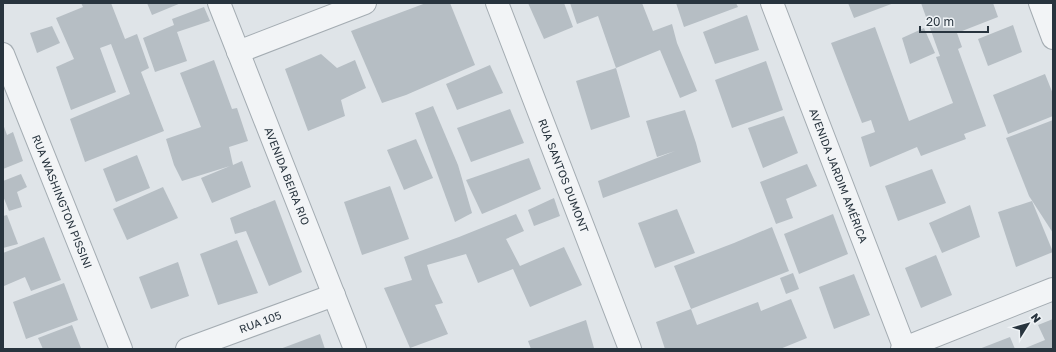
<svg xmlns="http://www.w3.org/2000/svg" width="1056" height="352" font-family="'Golos Text',sans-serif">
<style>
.building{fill:#b6bec4}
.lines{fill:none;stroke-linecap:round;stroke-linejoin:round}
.street-casing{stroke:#a4acb2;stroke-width:24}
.street{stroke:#f2f4f6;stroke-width:22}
.labels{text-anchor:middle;stroke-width:3.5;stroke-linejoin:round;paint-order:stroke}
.street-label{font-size:11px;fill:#28343e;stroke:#eef2f5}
</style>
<rect width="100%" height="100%" fill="#dfe4e8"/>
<g class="building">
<polygon points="81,3 111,3 125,39 137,34 149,68 141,72 164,131 85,162 70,119 130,94 111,44 100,48 116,92 71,110 56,67 74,59 56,18 83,7"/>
<polygon points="147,3 181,3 152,15"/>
<polygon points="426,3 450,3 475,65 406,95 382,103 351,31"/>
<polygon points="528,3 564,3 573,27 544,39"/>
<polygon points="570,3 642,3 653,31 672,24 677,43 697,91 680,98 660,50 616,68 630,117 591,130 576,81 616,68 598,16 577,24"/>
<polygon points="676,3 736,3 738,7 684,27"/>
<polygon points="848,3 894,3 854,18"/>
<polygon points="921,3 993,3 998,17 957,33 962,47 958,49 986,126 964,134 966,139 921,156 917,147 870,167 861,137 875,132 871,120 862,123 831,43 875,27 909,121 953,103 936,57 940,56"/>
<polygon points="204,7 210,21 177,32 187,61 155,72 143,38 174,25 172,19"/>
<polygon points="747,15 759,50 715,64 703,32"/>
<polygon points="1013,25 1022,52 988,66 978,39"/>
<polygon points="52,26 60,43 37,53 30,33"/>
<polygon points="924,28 935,53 910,64 902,38"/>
<polygon points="321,54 337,68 355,60 366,88 341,100 345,116 308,131 285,69"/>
<polygon points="214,60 232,109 237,108 248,141 229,147 233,165 242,161 251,187 212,203 201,178 230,166 182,181 174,165 166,139 201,127 180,73"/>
<polygon points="766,61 783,110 732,128 715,80"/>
<polygon points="490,65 503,93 457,110 446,84"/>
<polygon points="1045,74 1053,94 1053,116 1008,134 993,95"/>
<polygon points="433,106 458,165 472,213 455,222 415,113"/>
<polygon points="510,109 524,143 471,162 457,128"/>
<polygon points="685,110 696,143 701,162 603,198 598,181 675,151 657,157 646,121"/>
<polygon points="784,116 798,153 763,168 748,128"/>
<polygon points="1053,120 1053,233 1029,196 1006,138"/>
<polygon points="3,124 7,135 13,132 23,161 3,169"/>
<polygon points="416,139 433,178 404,190 387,150"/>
<polygon points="137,155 150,188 116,202 103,169"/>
<polygon points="529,158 541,189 482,214 466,180"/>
<polygon points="807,164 817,186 786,199 793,218 776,224 760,182"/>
<polygon points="932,169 946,203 898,221 885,186"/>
<polygon points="21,174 27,187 17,192 22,207 9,211 3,196 3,181"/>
<polygon points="390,186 409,239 362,255 344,202"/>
<polygon points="163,187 178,218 127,240 113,209"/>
<polygon points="554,198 560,216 534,226 528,210"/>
<polygon points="275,200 302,272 269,286 246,231 235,234 230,218"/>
<polygon points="1032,201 1053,252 1016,267 998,212"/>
<polygon points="970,205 980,237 942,253 929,223"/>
<polygon points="677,209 695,253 655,268 638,223"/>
<polygon points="516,214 524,231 506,239 520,266 564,247 582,285 530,307 513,269 478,283 466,254 427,265 430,275 443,303 435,305 448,334 410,348 384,288 412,280 404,257 459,237"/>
<polygon points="833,214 848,254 799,274 784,234"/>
<polygon points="7,215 18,244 3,248 3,216"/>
<polygon points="772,227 789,271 691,309 674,266 734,243"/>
<polygon points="44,237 61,280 31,291 25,277 4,286 3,284 3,253"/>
<polygon points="237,240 258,293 218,305 200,254"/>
<polygon points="936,255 952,295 921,308 905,268"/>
<polygon points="178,262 189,296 151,309 139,277"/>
<polygon points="793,273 799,289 786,294 780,278"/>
<polygon points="854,274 870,315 834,329 819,287"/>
<polygon points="64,283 78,320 26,339 13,302"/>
<polygon points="791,299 807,338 780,349 665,349 656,322 691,309 697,325 758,302 761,311"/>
<polygon points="1053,319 1053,349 1023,349 1045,340 1038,325"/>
<polygon points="586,320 594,348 591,349 531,349 528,341"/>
<polygon points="72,325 81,348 77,349 43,349 38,338"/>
<polygon points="320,334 325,349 280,349"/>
<polygon points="1010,337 1015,349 979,349"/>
</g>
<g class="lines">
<defs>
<g id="street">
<path id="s1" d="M219,3L355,349"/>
<path id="s2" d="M497,3L630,349"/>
<path id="s3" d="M772,3L905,349"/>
<polyline points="1040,3 1053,38"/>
<polyline points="238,52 365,3"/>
<path id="s4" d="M3,54L121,349"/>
<path id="s5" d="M187,349L334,295"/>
<polyline points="902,349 1053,289"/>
</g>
</defs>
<use href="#street" class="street-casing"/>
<use href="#street" class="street"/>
</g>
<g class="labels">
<g class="street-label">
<text dy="4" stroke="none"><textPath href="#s1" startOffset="186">AVENIDA BEIRA RIO</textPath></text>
<text dy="4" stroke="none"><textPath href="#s2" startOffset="185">RUA SANTOS DUMONT</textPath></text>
<text dy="4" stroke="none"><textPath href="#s3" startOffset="185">AVENIDA JARDIM AMÉRICA</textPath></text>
<text dy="4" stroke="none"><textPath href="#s4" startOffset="159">RUA WASHINGTON PISSINI</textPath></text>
<text dy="4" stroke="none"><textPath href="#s5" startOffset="78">RUA 105</textPath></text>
</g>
</g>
<rect width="1056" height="352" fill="none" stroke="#28343e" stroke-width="8"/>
<g transform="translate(1028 324) rotate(53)" stroke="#eef2f5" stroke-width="3" paint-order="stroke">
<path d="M0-3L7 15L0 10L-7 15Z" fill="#28343e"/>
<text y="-6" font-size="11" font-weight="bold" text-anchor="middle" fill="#28343e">N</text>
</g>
<path d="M920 26v6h68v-6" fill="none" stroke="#28343e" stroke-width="2"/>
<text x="926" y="26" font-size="12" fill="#28343e" stroke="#eef2f5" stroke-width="3" paint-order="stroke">20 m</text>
</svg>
